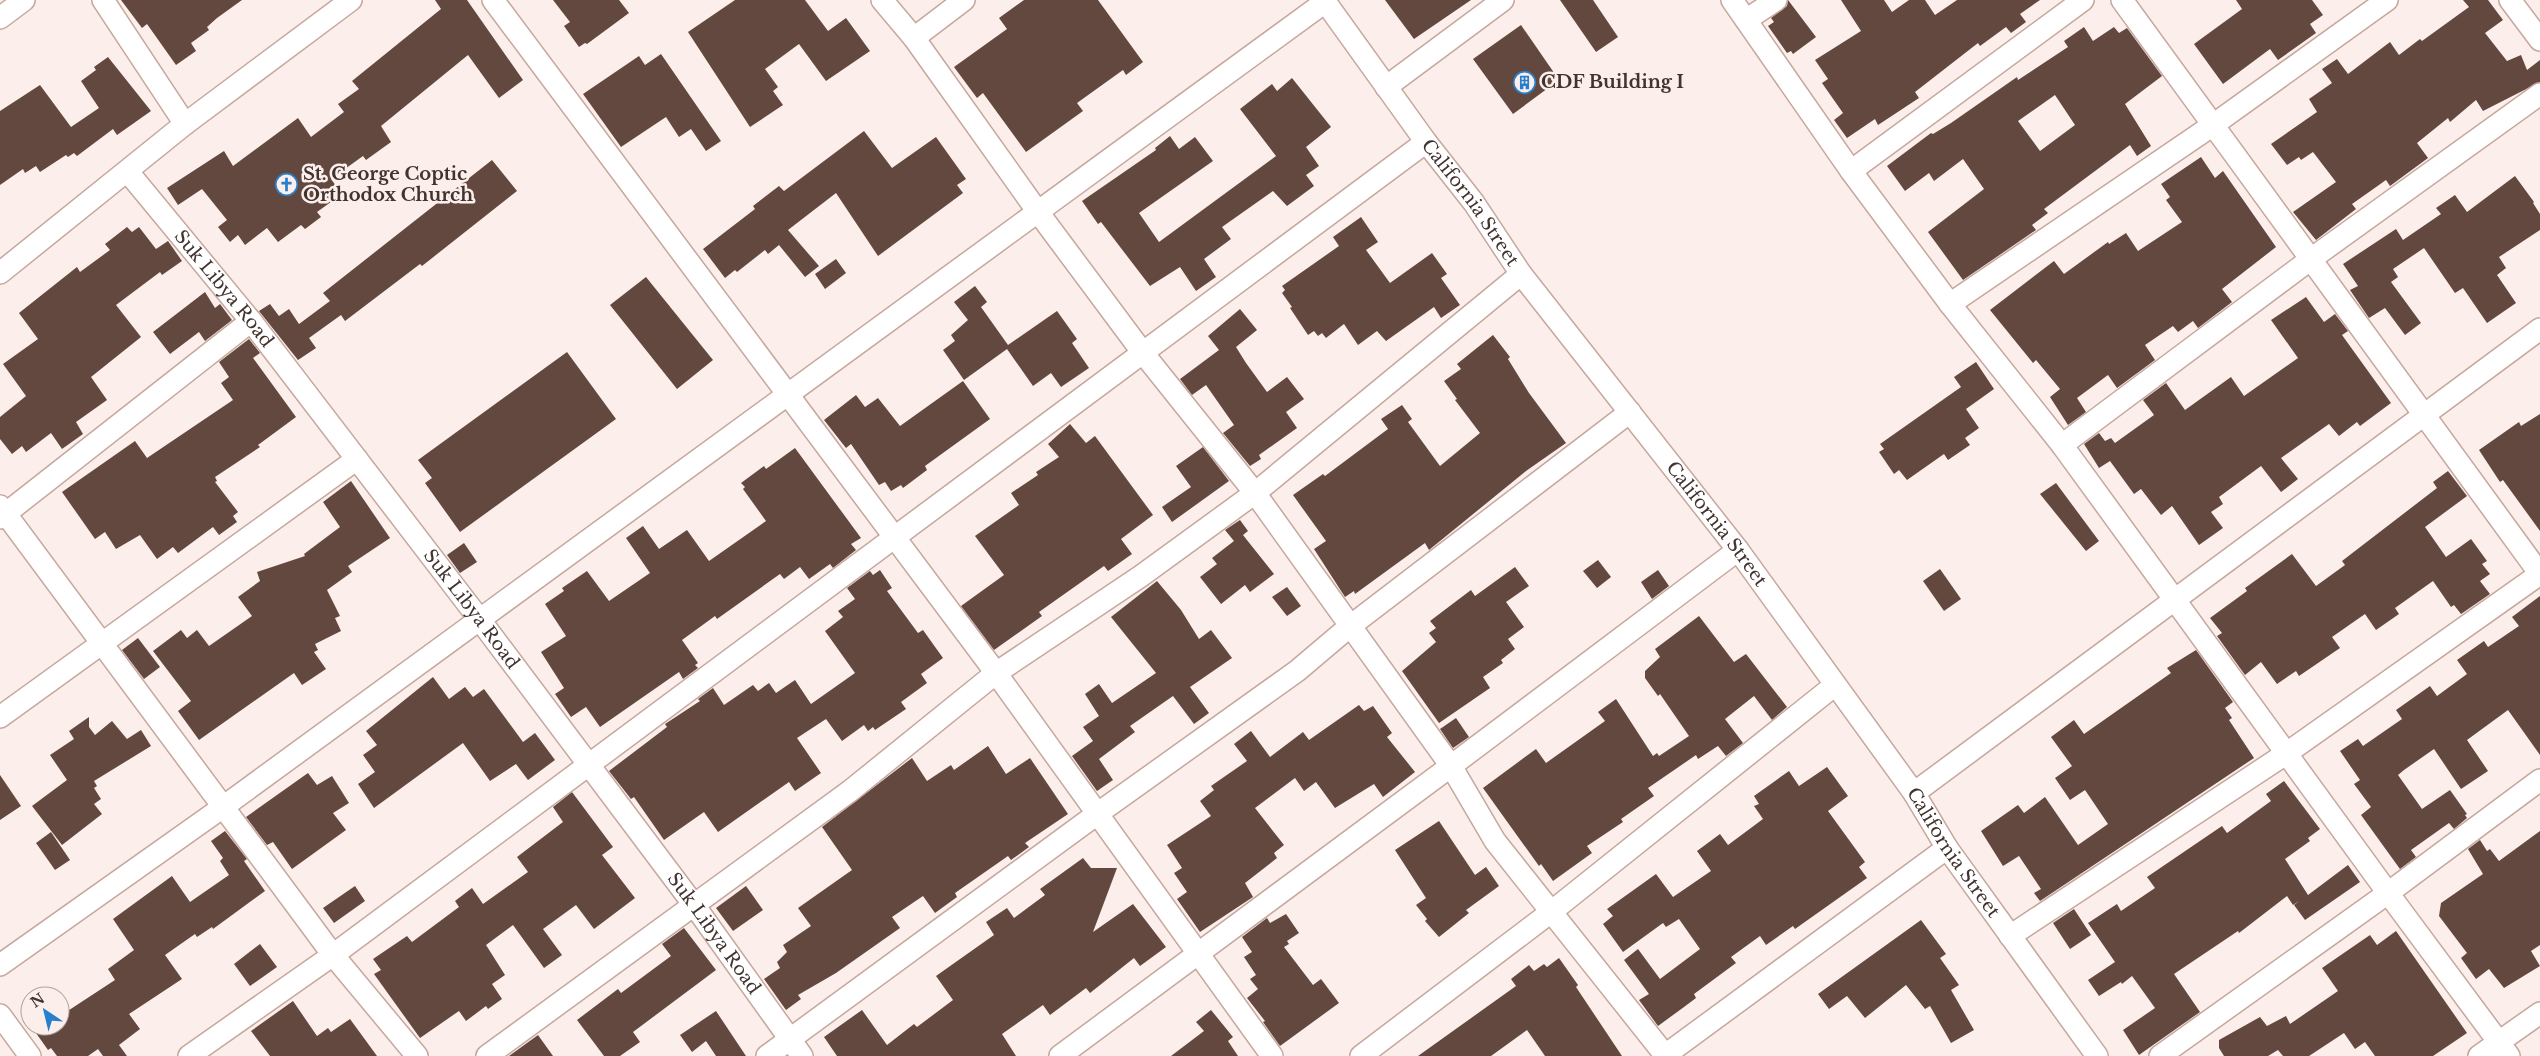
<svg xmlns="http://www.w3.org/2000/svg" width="2540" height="1056" font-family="'Libre Baskerville',serif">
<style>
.building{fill:#63483f;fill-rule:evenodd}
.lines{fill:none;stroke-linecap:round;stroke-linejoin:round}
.minor-casing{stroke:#c6a79d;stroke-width:24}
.minor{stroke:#fff;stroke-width:21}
.labels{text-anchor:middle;stroke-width:5;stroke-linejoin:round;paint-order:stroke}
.poi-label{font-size:18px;font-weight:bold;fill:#413430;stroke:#fceeea;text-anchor:start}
.street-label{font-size:18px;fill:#413430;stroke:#fceeea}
</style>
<rect width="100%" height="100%" fill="#fceeea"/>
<g class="building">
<polygon points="121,0 242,0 217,18 207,27 209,30 191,43 196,51 176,65 147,24 142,28"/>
<polygon points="435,0 467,0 523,80 499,98 468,55 381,126 391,142 366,160 363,156 331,179 342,194 317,212 321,217 305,229 301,225 278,242 267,228 245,245 238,235 230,242 218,227 227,220 202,189 178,205 167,188 224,151 233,166 298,118 311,137 344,112 338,104 359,89 352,81 441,9"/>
<polygon points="553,0 619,0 629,13 587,44 585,43 579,47 564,26 570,22"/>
<polygon points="735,0 805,0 828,31 846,18 870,51 826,81 799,44 765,69 778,87 773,91 783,105 750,127 688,32"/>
<polygon points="1024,0 1098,0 1143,62 1126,75 1123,70 1077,103 1083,111 1026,152 983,93 977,98 954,67 1007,29 999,18"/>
<polygon points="1385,0 1471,0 1414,39"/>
<polygon points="1560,0 1593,0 1618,37 1596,52"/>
<polygon points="1788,0 1816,37 1793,54 1791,51 1787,53 1768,26 1774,22 1771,18 1787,6"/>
<polygon points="1841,0 1884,0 1892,12 1909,0 1925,0 1935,15 1957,0 2040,0 2020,14 2026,22 2011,33 2006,27 1980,46 1978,43 1915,92 1919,98 1878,125 1875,119 1847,138 1834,120 1843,113 1822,83 1828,79 1815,60 1861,31"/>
<polygon points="2236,0 2312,0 2323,15 2310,24 2316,33 2278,60 2270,49 2223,84 2194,44 2242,9"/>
<polygon points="2463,0 2488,0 2503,20 2485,33 2507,61 2521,55 2527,70 2540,60 2540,82 2483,111 2476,100 2450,122 2448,118 2417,143 2428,158 2390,186 2386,180 2352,204 2356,209 2316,240 2293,212 2336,182 2313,152 2301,160 2299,157 2287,165 2271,144 2317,112 2309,99 2332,83 2322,69 2337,59 2348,74 2390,42 2399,55 2420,39 2422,41 2469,7"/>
<polygon points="1521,25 1559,80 1513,114 1473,59"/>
<path d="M2084,27L2093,41L2114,27L2119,33L2127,28L2162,76L2125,104L2151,146L2137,156L2130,145L2044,209L2048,213L2032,225L2036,230L1963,280L1928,232L1984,189L1963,159L1934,181L1929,173L1905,191L1887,166L1931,133L1933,134L1951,123L2017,77L2018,80L2068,47L2064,41ZM2055,95L2075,125L2040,151L2018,121Z"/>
<polygon points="661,54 721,141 706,151 691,129 679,137 666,117 621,147 583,94 639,56 645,65"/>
<polygon points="108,57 151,111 117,135 113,129 77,156 74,153 68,157 66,155 40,172 36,166 25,173 23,169 0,185 0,111 40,85 71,127 99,108 81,81 96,70 94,67"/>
<polygon points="1292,78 1331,127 1306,147 1319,166 1306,175 1314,186 1287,206 1273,191 1222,227 1231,239 1204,259 1216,277 1196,291 1180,267 1150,286 1101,222 1098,224 1082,201 1156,150 1155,148 1170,136 1179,149 1195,137 1213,161 1139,213 1159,242 1276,156 1240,109 1272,84 1277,91"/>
<polygon points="864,131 892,168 936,137 966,179 957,185 963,193 878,256 836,193 788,230 819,266 805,277 779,245 768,254 765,250 737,272 735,270 725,278 703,249 755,209 753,206 779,186 784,191"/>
<polygon points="2201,157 2215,178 2223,171 2276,247 2222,289 2232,302 2198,328 2193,321 2178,332 2173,326 2145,345 2155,360 2117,388 2108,375 2077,398 2086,412 2068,425 2050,397 2060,389 2036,360 2033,363 1990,310 2054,261 2064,274 2108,242 2109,244 2126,233 2138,251 2182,222 2166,200 2170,197 2161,184"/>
<polygon points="492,160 517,191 422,266 420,264 345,321 341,315 309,338 316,348 298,360 259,311 270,304 279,316 289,309 299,324 330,301 323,293"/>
<polygon points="2515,176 2534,202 2533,203 2540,214 2540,230 2499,257 2506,268 2497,275 2516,303 2487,323 2463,288 2455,293 2424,248 2393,269 2398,277 2391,282 2421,323 2405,335 2385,308 2369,318 2350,290 2358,286 2343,264 2396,229 2403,240 2441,214 2436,208 2455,195 2467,212"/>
<polygon points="1361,217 1378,242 1366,250 1390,283 1432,253 1447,274 1441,278 1460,305 1441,318 1434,307 1386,341 1377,331 1358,345 1344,324 1326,338 1322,333 1318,336 1314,331 1308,335 1290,308 1292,307 1282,293 1285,290 1282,286 1339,246 1333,237"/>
<polygon points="127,227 132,232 139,227 156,249 168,241 182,261 162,275 160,272 116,305 141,337 91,377 107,400 76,422 83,434 62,449 51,433 26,452 22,446 12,454 0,439 0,417 26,396 3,364 38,339 19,313 77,267 80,272 110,250 105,244"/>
<polygon points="836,259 846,273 825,289 815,274"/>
<polygon points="646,277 713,360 677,389 610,305"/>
<polygon points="975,286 987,302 981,307 1008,345 1057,311 1077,339 1072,343 1089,368 1061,387 1051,373 1033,386 1007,349 964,380 943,350 955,341 951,335 968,320 954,302"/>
<polygon points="205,292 215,308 220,304 232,320 205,341 199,332 170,354 153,332"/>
<polygon points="2306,297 2324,322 2335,314 2348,331 2342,335 2391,403 2360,426 2357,422 2339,436 2329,424 2281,458 2298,479 2281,492 2261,466 2219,497 2223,504 2211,512 2223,528 2199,545 2172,506 2161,515 2141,489 2134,494 2110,461 2099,468 2084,444 2099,433 2105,441 2111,438 2115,443 2154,415 2143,400 2166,383 2185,410 2231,377 2244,396 2298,358 2271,320"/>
<polygon points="1240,309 1257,330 1236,347 1246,363 1267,392 1287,377 1304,399 1286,412 1297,428 1259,455 1261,459 1250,466 1223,433 1234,425 1206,385 1192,395 1180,379 1219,350 1208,336"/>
<polygon points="1493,335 1510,357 1508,359 1529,393 1566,443 1526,471 1429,550 1425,543 1355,594 1354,591 1345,597 1314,549 1326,541 1293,495 1323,474 1325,476 1388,429 1381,419 1402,405 1412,419 1408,422 1440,466 1480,433 1455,400 1457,399 1444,381 1461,369 1457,364"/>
<polygon points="249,339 260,353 253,358 296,417 258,445 260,447 215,477 217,481 215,482 238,512 233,516 237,522 219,535 213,527 178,553 173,547 157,559 140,535 116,549 105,532 95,539 62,492 135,441 147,458 233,400 221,383 229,377 219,362"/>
<polygon points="567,352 616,419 460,532 425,483 432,478 418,460"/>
<polygon points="1976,362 1994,389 1966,409 1979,428 1965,438 1970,445 1948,460 1944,454 1907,480 1899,470 1894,474 1879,452 1884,449 1880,444 1961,387 1954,377"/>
<polygon points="963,381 990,419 925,466 927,470 903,488 901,485 891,491 885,482 879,485 851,444 846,448 824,420 856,395 865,407 878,398 900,426"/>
<polygon points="2540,414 2540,531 2503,480 2500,482 2479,450 2519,422 2521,426"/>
<polygon points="1070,424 1086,443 1095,436 1153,515 1121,539 1132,554 1108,571 1104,566 1039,612 1042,616 994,650 961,606 1004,575 975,536 1019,505 1011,493 1038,475 1036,472 1059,457 1048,444"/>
<polygon points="1203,447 1229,481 1172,522 1162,507 1191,487 1176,466"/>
<polygon points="795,448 861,538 851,544 856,550 833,568 830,564 809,579 800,567 784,579 780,574 717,619 715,616 682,640 698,663 695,665 698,668 683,679 679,672 600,727 586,707 571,717 555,694 564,688 541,652 566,636 545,604 564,591 562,588 587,571 609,601 650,573 626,538 643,526 659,549 687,530 709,561 766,521 743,489 745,487 741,483 764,466 766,469"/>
<polygon points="2448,471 2467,496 2425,527 2446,557 2471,539 2487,561 2482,564 2490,574 2480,581 2490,594 2461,614 2454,605 2451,607 2433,581 2395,608 2399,614 2376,630 2365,614 2332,637 2340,648 2299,676 2296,671 2277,684 2261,662 2245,675 2217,636 2222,633 2210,618 2247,591 2245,588 2292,554 2316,586 2345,565 2342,561 2437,488 2433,482"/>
<polygon points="351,481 390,538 348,566 352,572 327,590 340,616 335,618 341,631 315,644 318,650 314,652 326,669 302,685 294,673 199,740 178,711 191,701 153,651 181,630 187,638 197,630 209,646 252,616 238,597 260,581 257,572 305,556 304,554 340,527 323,502"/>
<polygon points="2056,483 2099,541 2086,551 2040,494"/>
<polygon points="1240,520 1248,531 1243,535 1274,574 1250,592 1245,585 1221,604 1200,577 1217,564 1212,558 1234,541 1225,530"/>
<polygon points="464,543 477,562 460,573 447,555"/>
<polygon points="1598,560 1611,577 1597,588 1583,571"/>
<polygon points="1515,567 1529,586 1506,602 1524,627 1508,639 1515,649 1501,660 1503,663 1483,677 1490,688 1439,723 1402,671 1436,642 1429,633 1436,628 1430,621 1471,590 1475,596"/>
<polygon points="1940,569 1961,599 1944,611 1923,581"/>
<polygon points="880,570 892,588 887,591 918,633 923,630 943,658 921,674 927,683 901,702 906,709 875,730 873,727 868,731 864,725 842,741 826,719 797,738 821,773 795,791 789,782 718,832 704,812 664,840 634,797 631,799 609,771 667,727 665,724 700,701 698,699 713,688 724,705 753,685 758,691 769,683 776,693 795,680 811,704 855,673 825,631 843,617 838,611 855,599 847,588 870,571 873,575"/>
<polygon points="1658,570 1669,586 1652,599 1641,582"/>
<polygon points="1157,581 1181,610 1199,639 1211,630 1232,658 1190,687 1209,713 1194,724 1173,696 1130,726 1135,732 1099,759 1113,780 1097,791 1072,756 1093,741 1083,727 1099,716 1085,694 1099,684 1112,703 1156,673 1111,617"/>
<polygon points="1287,587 1301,606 1287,616 1272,597"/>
<polygon points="2540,596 2540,755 2508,710 2467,740 2488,771 2461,789 2434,749 2404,770 2398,775 2422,809 2450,790 2467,814 2465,815 2467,818 2454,829 2449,823 2411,850 2416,857 2400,869 2361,815 2371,807 2354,784 2360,780 2340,751 2358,739 2363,746 2402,719 2396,710 2430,686 2437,696 2467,674 2457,660 2484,641 2488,647 2519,626 2512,617"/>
<polygon points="1699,616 1734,662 1746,654 1787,707 1772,720 1754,696 1725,719 1743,743 1726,756 1718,746 1698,759 1696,755 1648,788 1654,796 1621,819 1623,822 1587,846 1592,853 1553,881 1541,864 1539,866 1483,788 1536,749 1546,763 1605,721 1598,712 1616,699 1653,756 1657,753 1659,756 1689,736 1660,694 1658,696 1645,678 1645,671 1660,657 1655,649"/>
<polygon points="138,638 160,667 144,679 122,650"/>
<polygon points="2196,650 2233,702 2225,708 2232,718 2229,720 2254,758 2040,901 2034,893 2041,889 2019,856 2003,866 1981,831 2018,805 2024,813 2045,797 2078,845 2108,824 2085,790 2070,800 2055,778 2072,766 2051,737 2074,720 2084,734 2171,673 2167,668"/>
<polygon points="433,677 449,699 465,687 473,697 484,689 523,742 535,733 555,760 528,780 516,764 490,781 463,743 374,808 358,784 375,772 363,755 377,745 366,731"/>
<polygon points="1359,705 1364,711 1373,706 1392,733 1387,737 1415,772 1383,797 1374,784 1335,808 1316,782 1304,791 1295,778 1255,808 1284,845 1274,853 1277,858 1245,883 1253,897 1200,932 1177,899 1187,892 1174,873 1182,868 1167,845 1211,816 1200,801 1214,790 1211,786 1247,761 1234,744 1251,731 1270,757 1303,732 1309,740"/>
<polygon points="89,717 89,727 95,735 112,721 127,739 141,730 151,746 94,781 97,786 94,788 101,799 94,804 102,814 62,845 32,806 67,780 50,755 74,739 69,731"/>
<polygon points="1456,718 1469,737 1453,748 1440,729"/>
<polygon points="988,746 1006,774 1030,758 1068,814 1025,843 1029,847 1011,860 1008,856 955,893 957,897 935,913 923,896 892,917 900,928 836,973 798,995 801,999 786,1010 764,979 780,968 777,962 787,952 783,945 811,926 798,908 852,870 822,827 912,758 927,781 951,765 954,770"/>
<polygon points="1827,767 1848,796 1828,811 1865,862 1859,867 1867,878 1795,929 1793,926 1766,945 1760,936 1731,957 1736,963 1694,994 1696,998 1684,1007 1658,1026 1639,1000 1649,994 1624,960 1638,949 1660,979 1700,949 1679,919 1666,927 1663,923 1623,952 1603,924 1613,916 1607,909 1656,874 1673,897 1711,871 1697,851 1720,834 1728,845 1763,819 1754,806 1759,804 1754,796 1789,771 1799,786"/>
<polygon points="308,773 317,785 332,776 349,803 333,813 346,830 292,869 273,842 267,845 246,817"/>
<polygon points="0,775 21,806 0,820"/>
<polygon points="2284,781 2320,829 2308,838 2310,841 2285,859 2308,895 2348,865 2360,882 2305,920 2294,905 2299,901 2293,905 2287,896 2239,933 2238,931 2174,974 2200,1012 2139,1055 2123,1030 2155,1008 2132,976 2122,984 2121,982 2099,996 2088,980 2115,962 2088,923 2117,904 2121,911 2155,888 2147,877 2222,826 2227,833 2271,801 2266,794"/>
<polygon points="572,792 613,847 602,855 635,898 594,929 576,905 543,929 562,955 544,968 513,925 486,945 505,975 492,984 502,999 488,1009 486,1006 466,1021 459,1011 420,1038 374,974 381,970 373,959 407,936 412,942 459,907 455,901 472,888 483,904 528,872 517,857 563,822 553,807"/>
<polygon points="1439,821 1475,875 1486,867 1499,886 1466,910 1469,913 1439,937 1425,921 1427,919 1416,905 1426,898 1395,850"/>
<polygon points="225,831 247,859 244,861 265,891 213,929 212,927 197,937 195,934 165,955 182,979 129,1014 140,1029 119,1045 127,1056 103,1056 98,1049 88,1056 57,1056 51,1048 48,1050 36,1033 46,1026 60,1026 60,1016 115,980 108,969 134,950 113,919 172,876 190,902 229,875 220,861 223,858 211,841"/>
<polygon points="2540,831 2540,945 2531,951 2540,966 2504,988 2489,969 2476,979 2461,958 2467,953 2439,916 2441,903 2483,874 2468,849 2480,840 2487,851 2490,849 2499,861"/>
<polygon points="51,832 70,860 55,870 36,843"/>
<polygon points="1083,858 1091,868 1117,868 1093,932 1133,904 1166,947 1140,966 1134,958 1090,993 1086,988 1050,1015 1043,1005 1002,1034 1016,1056 837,1056 824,1037 862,1010 887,1045 914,1024 917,1027 953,1000 936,976 994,935 986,922 1007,908 1014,918 1045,895 1040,889"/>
<polygon points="355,886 365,901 334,923 323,908"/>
<polygon points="746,886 763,910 733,931 716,908"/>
<polygon points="2074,909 2091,935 2070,949 2053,923"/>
<polygon points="1286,914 1299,933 1287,941 1289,944 1284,947 1313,985 1321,979 1339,1003 1280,1046 1263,1022 1265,1021 1247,998 1258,989 1250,979 1256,975 1244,957 1252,952 1242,937 1267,918 1270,923"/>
<polygon points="1921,920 1946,954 1940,958 1959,985 1951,990 1974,1030 1951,1043 1930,1006 1925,1009 1906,985 1865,1018 1847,996 1829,1009 1818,994"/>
<polygon points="684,928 716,970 633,1032 640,1042 620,1056 604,1056 577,1020 618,989 621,993 671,956 662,944"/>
<polygon points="2396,931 2467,1033 2433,1056 2375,1056 2365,1042 2355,1049 2344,1033 2309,1056 2283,1056 2278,1050 2268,1056 2224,1056 2219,1048 2219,1040 2260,1017 2267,1026 2286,1016 2290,1024 2338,991 2322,968 2370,935 2377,945"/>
<polygon points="260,944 277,967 250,986 234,964"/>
<polygon points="1559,958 1578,985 1576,987 1622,1056 1545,1056 1527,1030 1491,1056 1418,1056 1516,986 1511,979 1529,965 1534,971 1544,964 1547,967"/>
<polygon points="293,1001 317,1036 328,1028 331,1032 350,1019 377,1056 270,1056 251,1031"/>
<polygon points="1211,1010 1233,1037 1228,1041 1238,1056 1171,1056 1204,1031 1196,1022"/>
<polygon points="716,1011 746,1056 716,1056 706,1041 692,1052 680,1035"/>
<polygon points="538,1035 553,1056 509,1056"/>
</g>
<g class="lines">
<defs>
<g id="minor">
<polyline points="103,0 185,124"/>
<polyline points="493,0 996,673 1272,1056"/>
<polyline points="882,0 914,38 1038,212 1143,353 1255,493 1451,766 1495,841 1665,1055"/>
<path id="s1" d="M1324,0L1426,142L1474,203L1521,274L1738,550L1914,793L1947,848L2097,1056"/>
<polyline points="1732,0 1851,171 1950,304 2062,445 2388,893 2509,1056"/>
<polyline points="2122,0 2540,574"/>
<polyline points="2510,0 2540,40"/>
<polyline points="0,18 24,0"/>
<polyline points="1746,20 1776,0"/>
<polyline points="914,38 964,0"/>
<polyline points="1386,87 1503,0"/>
<polyline points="1851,171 2083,0"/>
<path id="s2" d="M128,172L251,321L480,620L694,905L802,1056"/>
<polyline points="0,273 185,124 351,0"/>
<polyline points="1950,304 2213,125 2387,0"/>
<polyline points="2062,445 2311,259 2540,94"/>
<polyline points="0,506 333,955 417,1056"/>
<polyline points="0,518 251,321"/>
<polyline points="0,717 357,459"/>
<polyline points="1914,793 2540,329"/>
<polyline points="2010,936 2287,753 2540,574"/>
<polyline points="0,965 223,807 1325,2"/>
<polyline points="0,1015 30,1056"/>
<polyline points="189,1056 333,955 1426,142"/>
<polyline points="487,1056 850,791 996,673 1141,576 1255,493 1521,274"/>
<polyline points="767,1056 1097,814 1297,671 1349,627 1630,412"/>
<polyline points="1060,1056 1451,766 1738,550"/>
<polyline points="1361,1056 1551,912 1835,685"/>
<polyline points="1664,1056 1947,848"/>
<polyline points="2160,1056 2388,893 2540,780"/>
<polyline points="2479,1056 2540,1013"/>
</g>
</defs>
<use href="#minor" class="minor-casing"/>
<use href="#minor" class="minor"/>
</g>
<defs>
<symbol id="building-ring" viewBox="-11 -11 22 22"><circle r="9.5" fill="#fceeea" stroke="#2680cd" stroke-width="1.5"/><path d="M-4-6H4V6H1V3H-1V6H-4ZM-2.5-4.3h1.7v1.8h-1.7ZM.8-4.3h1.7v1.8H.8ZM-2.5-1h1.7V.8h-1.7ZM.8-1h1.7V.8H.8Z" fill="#2680cd"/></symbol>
<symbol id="church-ring" viewBox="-11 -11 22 22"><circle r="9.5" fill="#fceeea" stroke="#2680cd" stroke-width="1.5"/><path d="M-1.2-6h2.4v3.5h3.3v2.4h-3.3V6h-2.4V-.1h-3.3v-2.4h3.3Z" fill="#2680cd"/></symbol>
</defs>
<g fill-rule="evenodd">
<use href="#building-ring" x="1512" y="70" width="25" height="25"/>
<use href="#church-ring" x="274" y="172" width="25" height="25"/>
</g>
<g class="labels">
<g class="poi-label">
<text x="1541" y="88">CDF Building I</text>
<text x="303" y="180">St. George Coptic<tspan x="303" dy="21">Orthodox Church</tspan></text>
</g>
<g class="street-label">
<text dy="6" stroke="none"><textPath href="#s1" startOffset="250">California Street</textPath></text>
<text dy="6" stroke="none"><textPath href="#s2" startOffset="151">Suk Libya Road</textPath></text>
<text dy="6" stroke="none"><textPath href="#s1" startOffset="655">California Street</textPath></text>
<text dy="6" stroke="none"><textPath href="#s2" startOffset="556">Suk Libya Road</textPath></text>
<text dy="6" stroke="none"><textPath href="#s1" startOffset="1060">California Street</textPath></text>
<text dy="6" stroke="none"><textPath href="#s2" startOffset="961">Suk Libya Road</textPath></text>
</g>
</g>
<g transform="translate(45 1011) rotate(325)"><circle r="24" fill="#fceeea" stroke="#b1a4a0"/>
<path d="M0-4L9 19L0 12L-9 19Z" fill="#2680cd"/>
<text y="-8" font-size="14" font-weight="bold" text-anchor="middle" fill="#413430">N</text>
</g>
</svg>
